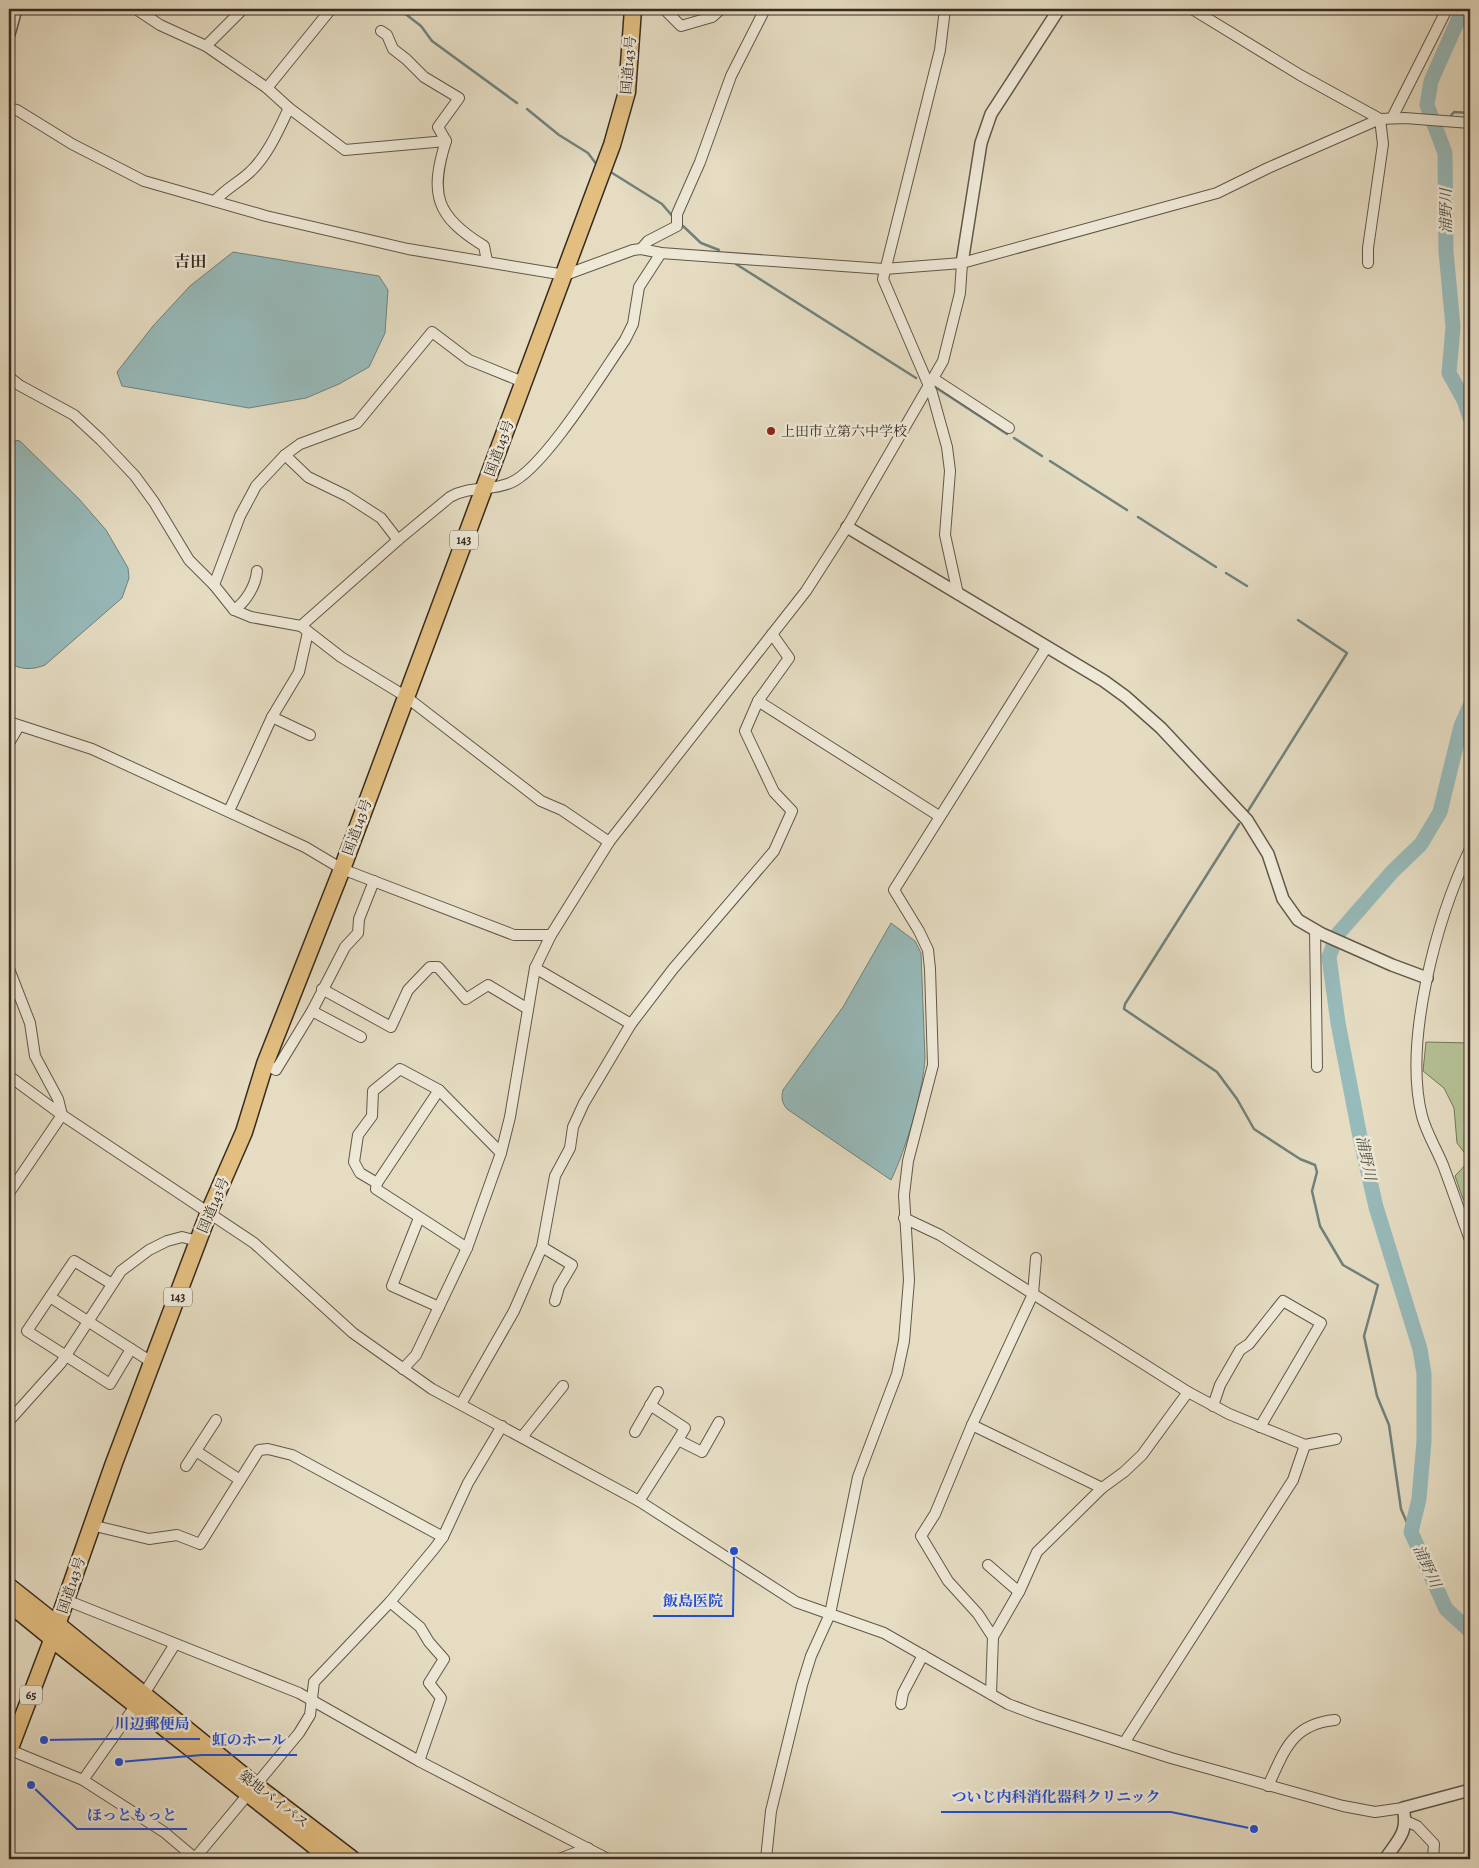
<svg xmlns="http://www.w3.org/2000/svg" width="1479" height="1868" font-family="Alegreya,'Noto Serif JP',serif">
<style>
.green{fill:#b4c094;stroke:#75765a}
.water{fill:#97baba;stroke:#70817c}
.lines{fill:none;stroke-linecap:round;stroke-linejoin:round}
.stream{stroke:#70817c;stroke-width:2.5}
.river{stroke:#97baba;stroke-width:15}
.minor-casing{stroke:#625748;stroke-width:12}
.tertiary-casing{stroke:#625748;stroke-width:14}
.primary-casing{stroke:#362b20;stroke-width:18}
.trunk-casing{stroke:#362b20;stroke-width:19}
.minor{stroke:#eee8d7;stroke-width:10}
.tertiary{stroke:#eee8d7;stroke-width:11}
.primary{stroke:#e2be81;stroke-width:15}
.trunk{stroke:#e2be81;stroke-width:16}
.poi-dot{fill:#8f2418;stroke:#eee8d7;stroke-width:2}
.labels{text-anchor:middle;stroke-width:5;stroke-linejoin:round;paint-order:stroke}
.shield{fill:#eee8d7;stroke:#6d6457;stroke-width:1}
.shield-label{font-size:12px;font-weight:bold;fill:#362b20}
.street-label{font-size:14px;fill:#362b20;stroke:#eee8d7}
.poi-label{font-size:14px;fill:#362b20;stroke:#eee8d7;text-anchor:start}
.water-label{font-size:15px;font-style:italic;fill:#4e4f46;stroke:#eee8d7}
.quarter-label{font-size:16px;font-weight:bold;fill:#362b20;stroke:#eee8d7}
.leader{fill:none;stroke:#1d4ed8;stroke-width:2}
.callout-dot{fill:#1d4ed8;stroke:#eee8d7;stroke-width:2}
.callout-label{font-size:15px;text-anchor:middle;font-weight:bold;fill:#1d4ed8;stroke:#eee8d7;stroke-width:5;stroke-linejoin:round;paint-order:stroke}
</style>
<rect width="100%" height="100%" fill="#e5dcc2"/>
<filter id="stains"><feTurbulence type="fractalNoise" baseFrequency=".004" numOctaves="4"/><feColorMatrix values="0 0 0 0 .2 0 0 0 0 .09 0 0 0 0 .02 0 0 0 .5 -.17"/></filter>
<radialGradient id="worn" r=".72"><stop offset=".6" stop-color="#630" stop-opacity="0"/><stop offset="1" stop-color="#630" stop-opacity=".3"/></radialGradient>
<g class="green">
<polygon points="1426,1042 1470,1043 1470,1160 1457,1143 1454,1108 1444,1088 1423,1071"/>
<polygon points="1470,1160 1470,1208 1463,1199 1455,1176"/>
</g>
<g class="water">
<polygon points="233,252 379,276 388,290 385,333 369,367 339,384 306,398 249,408 122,386 117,372 153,326 190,286"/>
<path d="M13,440L20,441L79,499L106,530L128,568L129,578L122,598L45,665C33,670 21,670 9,663V441Z"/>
<path d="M891,923L915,941L921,953L925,1058C923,1092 906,1149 891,1180L787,1109C782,1103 781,1098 783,1090L843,1007Z"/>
</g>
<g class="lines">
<g class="stream">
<polyline points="399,9 421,26 432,41 517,103"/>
<polyline points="527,109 559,135 588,153 597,165"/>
<polyline points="1449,118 1454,112 1470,113"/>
<polyline points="1436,130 1444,124"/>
<polyline points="609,171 662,204 674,218"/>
<polyline points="683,226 701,243 719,250"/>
<polyline points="736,264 916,378"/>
<polyline points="935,387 1007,434"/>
<polyline points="1014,438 1042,456"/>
<polyline points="1050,461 1127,510"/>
<polyline points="1138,517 1216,567"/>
<polyline points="1226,573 1247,586"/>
<polyline points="1248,811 1347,653 1298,620"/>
<polyline points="1239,824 1125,1004 1124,1009 1217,1072 1237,1099 1254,1129 1300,1159 1315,1165 1317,1172 1312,1191 1320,1226 1343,1265 1378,1285 1364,1336 1377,1396 1389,1425 1401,1509 1411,1532"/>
</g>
<g class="river">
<polyline points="1463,9 1431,81 1427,105 1445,153 1446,251 1453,327 1449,373 1464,400 1470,418"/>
<polyline points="1470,706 1461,726 1440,812 1421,844 1392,872 1337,935 1329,957 1338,1023 1360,1137 1376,1207 1420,1349 1424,1374 1424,1441 1419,1499 1411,1532 1446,1609 1470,1631"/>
</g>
<defs>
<g id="minor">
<polyline points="136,9 160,25 206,46 267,88 289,108 345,150 446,141"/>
<polyline points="664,9 681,26 712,17 721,9"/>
<polyline points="945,9 940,50 883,279 932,393 947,447 950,471 945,535 958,594"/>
<polyline points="1192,9 1300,75 1380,119"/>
<path d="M381,31L387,35L393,49L406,59L424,77L459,98L438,127L446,141C429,194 436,217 484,246L487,261"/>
<polyline points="206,46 243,9"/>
<polyline points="267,88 331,9"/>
<polyline points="1470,103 1470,106"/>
<polyline points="9,108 17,110 72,144 144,181 266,216 365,239 408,249 565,275 633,250 641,249 661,253 884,269 962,263 1217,193 1268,168 1380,119 1405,118 1470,123"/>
<polyline points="1392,118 1447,9"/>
<path d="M215,201C226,188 240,182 251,171C268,155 279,129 289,108"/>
<polyline points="641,249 648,241 677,226 677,214 700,162 731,76 765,9"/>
<polyline points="1368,263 1368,248 1383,144 1380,119"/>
<polyline points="9,377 19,385 74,415 101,440 135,476 154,502 189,560 214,585 234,610 251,617 301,626 341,657 405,696 541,801 562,810 609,842"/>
<polyline points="934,379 1009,428"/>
<polyline points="285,455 308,477 347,496 381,518 398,540"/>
<polyline points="214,585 240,516 256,486 285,455 300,444 357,423 432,332 469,360 523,382"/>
<path d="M234,610C246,602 256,585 257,571"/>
<path d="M301,626L398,540L450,497C469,486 491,491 510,483C543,470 603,372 625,340L633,324L639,287L661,253"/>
<polyline points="758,701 939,816"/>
<polyline points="272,717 310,735"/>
<polyline points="9,722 92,749 305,847 342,869 514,935 551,935"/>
<polyline points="9,743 19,726"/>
<polyline points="229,811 272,717 299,672 308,632"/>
<path d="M1470,849C1437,918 1403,1041 1422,1116C1426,1132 1436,1148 1443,1165C1452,1189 1461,1215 1470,1240"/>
<polyline points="1315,930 1317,1067"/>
<polyline points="535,968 631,1024"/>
<polyline points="9,969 30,1023 35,1056 58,1099 62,1115 9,1193"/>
<polyline points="322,989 391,1027 408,990 430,967 438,967 466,999 488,985 528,1009"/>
<polyline points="312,1011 361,1037"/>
<polyline points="265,1064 276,1070 312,1011 345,947 358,933 359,919 374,881"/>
<polyline points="9,1076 62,1115 254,1243 353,1333 432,1389 639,1501 796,1602 884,1633 1008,1704 1037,1715 1171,1758 1343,1806 1375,1812 1403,1808"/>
<polyline points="439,1090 377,1183 376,1189 467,1248"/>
<polyline points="377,1183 360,1173 354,1162 358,1135 372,1116 373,1091 400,1069 439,1090 501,1153"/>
<polyline points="419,1218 392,1286 439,1307"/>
<polyline points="904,1218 940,1235 1188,1392 1229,1414 1305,1445 1336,1439"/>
<polyline points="542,1247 572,1265 559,1287 555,1301"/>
<polyline points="112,1284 74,1261 27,1331 110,1384 131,1349"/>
<polyline points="50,1297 153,1363"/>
<polyline points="403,1369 416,1355 467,1248 501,1153 510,1117 535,968 551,935 609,842 806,591 847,527 943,361 960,293 962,263"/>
<polyline points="461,1404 514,1311 542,1247 555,1176 570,1148 573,1127 584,1103 631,1024 673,969 774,851 792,811 774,792 745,731 758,701 789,658 772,634"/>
<polyline points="650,1405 685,1428 678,1440"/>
<polyline points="1213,1406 1220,1385 1240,1350 1249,1344 1283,1301 1321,1323 1260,1427"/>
<polyline points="9,1421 61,1363 121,1271 149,1250 167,1241 182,1237 198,1241"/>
<polyline points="972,1425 1102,1488"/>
<polyline points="635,1432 658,1392"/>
<polyline points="522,1437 563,1386"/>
<polyline points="196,1451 240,1480"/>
<polyline points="186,1466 216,1420"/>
<polyline points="639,1501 678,1440 702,1452 719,1422"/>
<polyline points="91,1525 149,1539 177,1535 200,1544 259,1450 268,1449 292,1455 443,1537"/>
<polyline points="988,1565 1019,1592"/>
<polyline points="66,1600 299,1693 419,1761 608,1859"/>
<polyline points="390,1602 420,1627 429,1642 444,1659 429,1683 441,1698 419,1761"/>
<polyline points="993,1637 978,1614 948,1581 921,1536 935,1514 972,1425 1033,1294 1036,1258"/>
<polyline points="144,1694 175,1644"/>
<polyline points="991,1694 993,1637 1020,1590 1037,1552 1102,1488 1124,1472 1142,1455 1188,1392"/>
<polyline points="901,1704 903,1693 923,1655"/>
<polyline points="1124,1743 1293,1480 1305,1445"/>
<polyline points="10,1750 83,1780 164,1832 196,1859"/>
<polyline points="83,1780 136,1705"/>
<path d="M1268,1786C1284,1752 1291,1724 1335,1720"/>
<polyline points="1406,1821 1417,1826 1434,1844 1433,1859"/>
<polyline points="195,1858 299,1733 310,1715 314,1682 390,1602 434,1549 443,1537 468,1483 502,1426"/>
<polyline points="559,1859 588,1848"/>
<polyline points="766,1859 771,1811 802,1685 811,1656 830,1614 858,1477 897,1374 904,1341 909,1280 904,1195 908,1161 933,1065 930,969 928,950 919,931 894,890 1046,648"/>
</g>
<g id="tertiary">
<polyline points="9,34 16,9"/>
<polyline points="962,263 981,143 991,114 1059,9"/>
<polyline points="847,527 1104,681 1126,697 1161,728 1247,820 1268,854 1283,899 1298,920 1322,934 1392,965 1427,978"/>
<path d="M1385,1859C1398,1840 1409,1832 1403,1808L1470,1790"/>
</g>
<g id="primary">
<polyline points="9,1586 57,1624"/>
<polyline points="9,1604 52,1639 9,1752"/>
</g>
<g id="trunk">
<polyline points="57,1624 255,1785 352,1859"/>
<polyline points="331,1859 52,1639 114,1463 209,1212 244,1132 265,1064 342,869 612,145 627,92 633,9"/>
</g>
</defs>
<use href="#minor" class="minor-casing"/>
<use href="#tertiary" class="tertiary-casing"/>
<use href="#primary" class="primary-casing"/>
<use href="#trunk" class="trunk-casing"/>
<use href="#minor" class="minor"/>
<use href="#tertiary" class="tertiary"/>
<use href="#primary" class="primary"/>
<use href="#trunk" class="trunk"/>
</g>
<circle class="poi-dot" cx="771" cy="431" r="5"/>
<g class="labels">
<g class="shield">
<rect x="450" y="530.5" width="28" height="19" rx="4"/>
<rect x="164" y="1287.5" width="28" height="19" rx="4"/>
<rect x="20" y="1685.5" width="22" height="19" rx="4"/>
</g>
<g class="shield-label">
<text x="464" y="544">143</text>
<text x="178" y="1301">143</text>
<text x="31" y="1699">65</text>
</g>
<g class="street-label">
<text transform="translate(628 65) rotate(-85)" y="5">国道143号</text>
<text transform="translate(499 448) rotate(-70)" y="5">国道143号</text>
<text transform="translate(357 827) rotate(-70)" y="5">国道143号</text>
<text transform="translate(213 1205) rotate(-67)" y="5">国道143号</text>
<text transform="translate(71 1585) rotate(-71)" y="5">国道143号</text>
<text transform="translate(274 1799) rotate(38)" y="5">築地バイパス</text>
</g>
<g class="poi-label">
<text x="781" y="436">上田市立第六中学校</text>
</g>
<g class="water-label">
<text transform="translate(1446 211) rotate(-90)" y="5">浦野川</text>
<text transform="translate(1366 1158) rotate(78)" y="5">浦野川</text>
<text transform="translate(1427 1566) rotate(65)" y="5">浦野川</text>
</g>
<g class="quarter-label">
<text x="190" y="267">吉田</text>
</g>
</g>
<path class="leader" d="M734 1551L733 1616H653M44 1740L105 1739H200M119 1762L202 1755H297M1254 1829L1171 1812H941M31 1785L77 1829H187"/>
<g class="callout-dot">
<circle cx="734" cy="1551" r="5"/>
<circle cx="44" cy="1740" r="5"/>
<circle cx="119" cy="1762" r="5"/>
<circle cx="1254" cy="1829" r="5"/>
<circle cx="31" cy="1785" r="5"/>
</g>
<g class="callout-label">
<text x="693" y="1606">飯島医院</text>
<text x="152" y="1729">川辺郵便局</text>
<text x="249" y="1745">虹のホール</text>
<text x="1056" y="1802">ついじ内科消化器科クリニック</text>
<text x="132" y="1820">ほっともっと</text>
</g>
<rect width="1479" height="1868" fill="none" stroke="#e5dcc2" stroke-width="30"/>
<rect x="10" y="10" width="1459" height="1848" fill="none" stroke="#362b20" stroke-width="2.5"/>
<rect x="15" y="15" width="1449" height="1838" fill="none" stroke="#362b20"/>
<rect width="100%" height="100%" filter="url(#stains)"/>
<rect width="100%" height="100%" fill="url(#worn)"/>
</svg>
